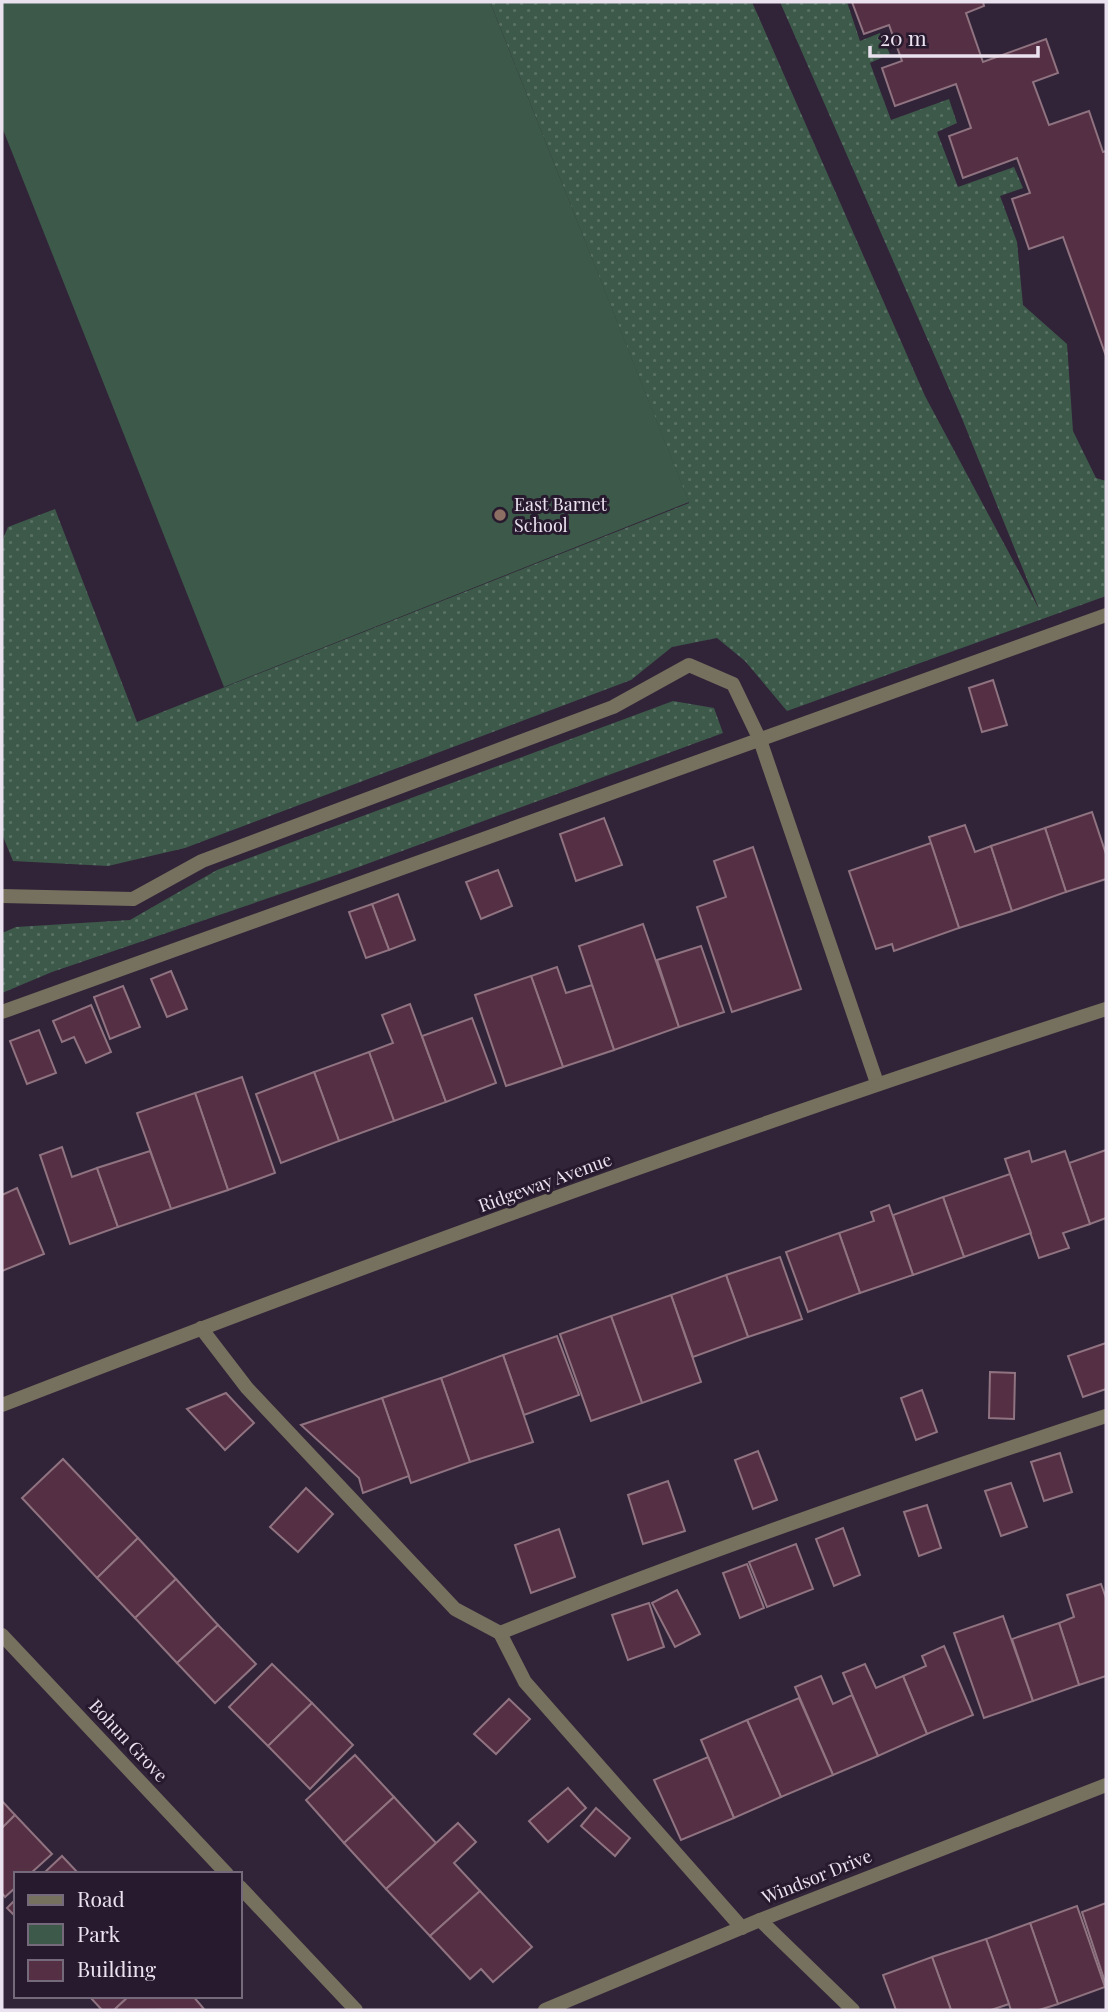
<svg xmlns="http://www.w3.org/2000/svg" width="1108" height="2012" font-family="'Playfair Display',serif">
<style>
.grass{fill:url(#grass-dots)}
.park{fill:#3d594a}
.building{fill:#552f43;stroke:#907381;stroke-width:2}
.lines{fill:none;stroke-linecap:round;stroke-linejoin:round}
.lane{stroke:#76705e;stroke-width:14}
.street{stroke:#76705e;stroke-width:14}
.education-dot{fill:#8d6e63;stroke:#271a2e;stroke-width:2.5}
.labels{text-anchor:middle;stroke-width:6;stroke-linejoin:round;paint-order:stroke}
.poi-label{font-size:18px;fill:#ebe2f0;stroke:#271a2e;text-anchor:start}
.street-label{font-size:18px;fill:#ebe2f0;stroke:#271a2e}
</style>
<defs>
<pattern id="grass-dots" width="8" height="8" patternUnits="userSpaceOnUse" patternTransform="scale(1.75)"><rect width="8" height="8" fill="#3d594a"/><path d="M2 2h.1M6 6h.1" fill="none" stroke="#597164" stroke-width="1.8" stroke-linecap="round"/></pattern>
</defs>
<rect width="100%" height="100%" fill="#312438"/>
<g class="grass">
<polygon points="490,2 752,2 925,396 1039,609 961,416 780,2 847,2 860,41 880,33 890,54 870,63 891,120 949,99 957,123 937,132 958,187 1014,167 1023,188 1000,196 1017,242 1023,305 1067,344 1073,431 1096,478 1106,481 1106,596 787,711 745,661 717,638 672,647 631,680 185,848 108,866 13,861 2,834 2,541 8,527 55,509 137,722 689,503"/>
<polygon points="673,701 714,708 723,733 345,872 52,972 2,993 2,933 16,927 130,920 217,870"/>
</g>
<polygon class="park" points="2,2 490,2 689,502 224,687 2,127"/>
<g class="building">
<polygon points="852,2 983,2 984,6 966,13 983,62 1046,39 1058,73 1033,82 1049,125 1089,111 1103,152 1106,151 1106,356 1063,237 1029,249 1012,199 1030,193 1017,158 963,178 949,136 971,128 956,84 895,106 882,68 902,61 889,25 864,34"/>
<polygon points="993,680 1007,725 982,732 969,688"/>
<polygon points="1092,812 1106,854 1106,879 1066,892 1045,828"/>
<polygon points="604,818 622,865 576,881 560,834"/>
<polygon points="965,825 975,852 991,846 1012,911 959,928 929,837"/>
<polygon points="1045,828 1066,892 1012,911 991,846"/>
<polygon points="931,843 959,928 894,951 892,944 876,949 849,871"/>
<polygon points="753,847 801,989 732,1012 697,907 726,897 714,861"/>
<polygon points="498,870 512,906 481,919 466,882"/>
<polygon points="398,894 415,940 389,950 372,904"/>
<polygon points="372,904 389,950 366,958 349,912"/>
<polygon points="643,924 679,1027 614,1050 579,946"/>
<polygon points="701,946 724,1012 679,1027 657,960"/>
<polygon points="557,967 566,993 592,985 614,1050 563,1067 531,976"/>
<polygon points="171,971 187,1009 167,1017 151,979"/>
<polygon points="531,976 563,1067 506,1086 475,995"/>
<polygon points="123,986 140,1027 110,1039 94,997"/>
<polygon points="410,1004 446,1102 394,1121 369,1052 393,1043 382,1015"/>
<polygon points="91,1005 111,1052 86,1063 74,1037 62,1042 53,1021"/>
<polygon points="472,1018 496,1083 446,1102 422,1036"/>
<polygon points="39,1030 56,1073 27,1084 10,1041"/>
<polygon points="369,1052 394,1121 339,1141 314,1072"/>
<polygon points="314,1072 339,1141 281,1163 256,1094"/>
<polygon points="242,1077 275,1173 228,1190 195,1093"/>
<polygon points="195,1093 228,1190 171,1209 137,1113"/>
<polygon points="62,1147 72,1177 97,1168 118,1227 70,1244 40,1155"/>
<polygon points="1106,1150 1106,1218 1090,1224 1069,1163"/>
<polygon points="150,1151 171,1209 118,1227 97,1168"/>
<polygon points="1029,1151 1032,1162 1065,1151 1090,1224 1063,1233 1069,1248 1039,1258 1005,1159"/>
<polygon points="1010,1174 1031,1233 964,1257 943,1197"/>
<polygon points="17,1188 44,1254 2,1271 2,1195"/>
<polygon points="943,1197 964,1257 913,1275 893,1215"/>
<polygon points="889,1205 913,1275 860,1293 839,1233 874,1221 871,1212"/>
<polygon points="839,1233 860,1293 808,1312 786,1252"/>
<polygon points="780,1257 802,1319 748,1337 726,1275"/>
<polygon points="726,1275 748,1337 693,1357 671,1295"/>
<polygon points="671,1295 701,1382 642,1403 611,1316"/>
<polygon points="611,1316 642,1403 591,1421 560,1334"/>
<polygon points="557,1336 579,1395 524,1415 503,1355"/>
<polygon points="1106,1343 1106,1389 1083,1397 1068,1356"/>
<polygon points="503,1355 533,1442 470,1462 441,1378"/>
<polygon points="990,1372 1015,1373 1014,1419 989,1418"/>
<polygon points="441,1378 470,1462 411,1483 382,1398"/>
<polygon points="922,1390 937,1432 916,1440 901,1398"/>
<polygon points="226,1393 254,1423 225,1450 187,1409"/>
<polygon points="382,1398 409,1476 363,1493 359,1478 301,1425"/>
<polygon points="758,1451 777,1500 753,1509 735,1460"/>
<polygon points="1060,1453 1072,1492 1044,1501 1031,1462"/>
<polygon points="63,1459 138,1538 97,1578 22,1498"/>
<polygon points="668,1481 685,1531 643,1544 628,1495"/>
<polygon points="1011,1483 1027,1527 1001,1536 985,1491"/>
<polygon points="306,1488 333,1514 298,1552 270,1527"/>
<polygon points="927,1505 941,1548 919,1556 904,1512"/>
<polygon points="843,1528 860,1575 834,1586 816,1539"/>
<polygon points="559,1529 575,1577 531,1593 515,1545"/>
<polygon points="138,1538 176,1579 135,1618 97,1578"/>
<polygon points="796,1544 813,1589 767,1607 749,1562"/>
<polygon points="747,1564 764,1608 740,1618 723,1573"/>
<polygon points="176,1579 218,1625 177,1663 135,1618"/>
<polygon points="1101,1584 1106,1598 1106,1676 1079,1685 1059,1623 1074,1617 1067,1595"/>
<polygon points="677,1590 700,1634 675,1647 652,1603"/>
<polygon points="649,1603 664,1647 628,1660 612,1615"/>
<polygon points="1003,1616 1033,1701 984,1718 954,1633"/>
<polygon points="1059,1623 1079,1685 1033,1701 1012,1639"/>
<polygon points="218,1625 256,1664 215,1703 177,1663"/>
<polygon points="944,1646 973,1715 927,1734 903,1676 926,1666 922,1656"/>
<polygon points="272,1664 312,1703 268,1746 229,1707"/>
<polygon points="865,1664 876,1688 903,1676 927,1734 878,1756 843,1673"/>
<polygon points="821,1676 833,1704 852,1695 878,1756 833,1775 795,1687"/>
<polygon points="799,1698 833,1775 781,1797 747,1720"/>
<polygon points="509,1699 530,1719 496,1754 474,1734"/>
<polygon points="312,1703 353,1745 310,1789 268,1746"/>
<polygon points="747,1720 781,1797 734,1818 701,1740"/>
<polygon points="355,1755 394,1797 344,1843 306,1800"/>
<polygon points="708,1757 734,1818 681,1840 654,1780"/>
<polygon points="568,1788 586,1808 548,1842 529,1821"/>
<polygon points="394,1797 436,1843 386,1889 344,1843"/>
<polygon points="2,1801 15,1815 2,1828"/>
<polygon points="596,1808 630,1838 615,1856 581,1826"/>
<polygon points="15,1815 52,1854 30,1874 16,1874 16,1887 5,1897 2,1893 2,1828"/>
<polygon points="458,1823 476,1842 454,1863 480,1891 430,1936 386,1889"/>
<polygon points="62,1856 79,1874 43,1874"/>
<polygon points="480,1891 532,1947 493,1982 481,1969 470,1979 430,1936"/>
<polygon points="16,1899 16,1917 7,1908"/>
<polygon points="1106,1903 1106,1985 1082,1912"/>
<polygon points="1077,1906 1105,1987 1058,2004 1030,1923"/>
<polygon points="1030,1923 1058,2004 1039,2010 1011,2010 986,1939"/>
<polygon points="986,1939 1009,2004 991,2010 951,2010 932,1957"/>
<polygon points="932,1957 951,2010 896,2010 883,1975"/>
<polygon points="89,1996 129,1996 114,2010 102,2010"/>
<polygon points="129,1996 193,1996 204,2009 114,2010"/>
</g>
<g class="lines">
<g class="lane">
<polyline points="2,896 133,899 202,861 613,707 689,665 733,684 760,740 877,1083"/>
<polyline points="2,1012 1106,615"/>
<polyline points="201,1328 247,1388 455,1609 500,1633 525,1682 742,1928"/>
<path d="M500,1633C699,1553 902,1483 1106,1416"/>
<polyline points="760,1920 853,2010"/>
</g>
<g class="street">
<path d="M2,1405C366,1264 734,1129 1106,1009"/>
<polyline points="2,1635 227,1874"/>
<polyline points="240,1887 356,2010"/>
<polyline points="545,2010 760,1920 1106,1785"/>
</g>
</g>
<circle class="education-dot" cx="500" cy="515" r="7"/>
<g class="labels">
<g class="poi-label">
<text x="514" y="511">East Barnet<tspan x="514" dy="21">School</tspan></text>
</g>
<g class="street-label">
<text transform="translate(545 1183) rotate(-20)" y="6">Ridgeway Avenue</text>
<text transform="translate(128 1741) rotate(47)" y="6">Bohun Grove</text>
<text transform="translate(817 1877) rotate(-22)" y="6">Windsor Drive</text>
</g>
</g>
<rect width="1108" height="2012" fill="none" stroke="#ebe2f0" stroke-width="7"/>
<rect x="14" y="1872" width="228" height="126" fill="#271a2e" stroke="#756a7c" stroke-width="2"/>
<rect x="28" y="1895" width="35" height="10" fill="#76705e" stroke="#756a7c" stroke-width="2"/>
<text x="77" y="1907" font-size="21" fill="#ebe2f0">Road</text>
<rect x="28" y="1924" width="35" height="21" fill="#3d594a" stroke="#756a7c" stroke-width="2"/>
<text x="77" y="1942" font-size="21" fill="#ebe2f0">Park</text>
<rect x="28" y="1960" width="35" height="21" fill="#552f43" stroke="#756a7c" stroke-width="2"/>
<text x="77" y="1977" font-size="21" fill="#ebe2f0">Building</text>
<path d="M870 46v10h168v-10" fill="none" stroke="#ebe2f0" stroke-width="3.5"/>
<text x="880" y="46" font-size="21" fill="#ebe2f0" stroke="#271a2e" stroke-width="5" paint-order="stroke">20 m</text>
</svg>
